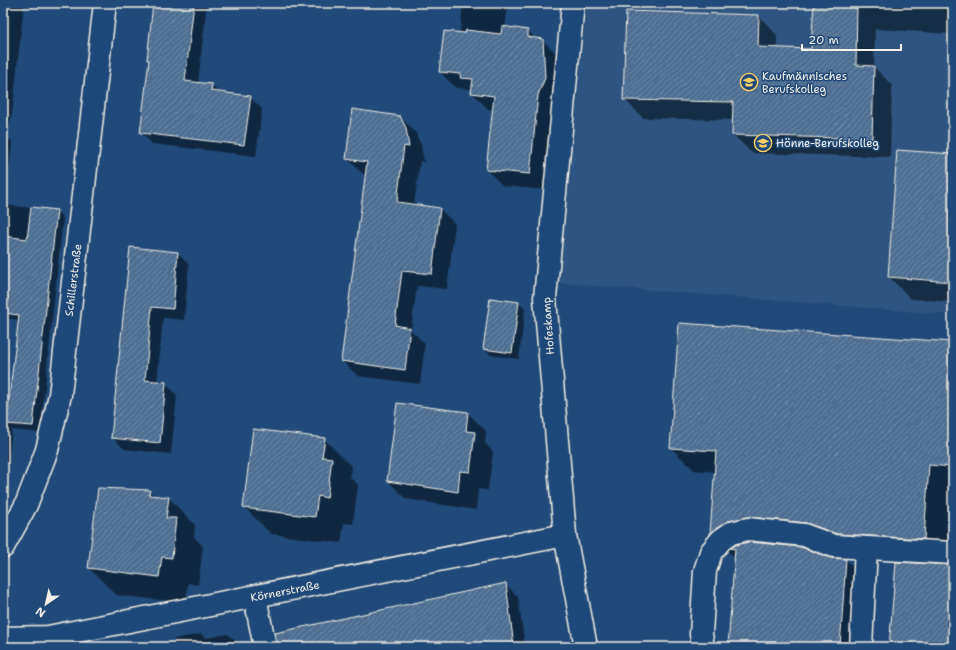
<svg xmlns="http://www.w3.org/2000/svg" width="956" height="650" font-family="'Shantell Sans',sans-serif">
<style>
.built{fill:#2d5581}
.shadow{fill:#0007}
.building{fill:url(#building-hatch);stroke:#f4f1e8}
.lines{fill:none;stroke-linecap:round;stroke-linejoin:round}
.minor-casing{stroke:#f4f1e8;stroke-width:25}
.minor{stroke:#1f4a7a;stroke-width:22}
.labels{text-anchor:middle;stroke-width:3;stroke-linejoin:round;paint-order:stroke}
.poi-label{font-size:11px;fill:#f4f1e8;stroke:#1f4a7a;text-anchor:start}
.street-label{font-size:11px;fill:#f4f1e8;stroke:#1f4a7a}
</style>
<defs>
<pattern id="building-hatch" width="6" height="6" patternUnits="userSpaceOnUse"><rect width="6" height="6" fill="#4d6e92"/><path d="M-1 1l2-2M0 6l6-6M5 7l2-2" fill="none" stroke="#708aa6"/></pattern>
</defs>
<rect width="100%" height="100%" fill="#1f4a7a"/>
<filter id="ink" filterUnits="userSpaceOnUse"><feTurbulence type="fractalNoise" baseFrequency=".025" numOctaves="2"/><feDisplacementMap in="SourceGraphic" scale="8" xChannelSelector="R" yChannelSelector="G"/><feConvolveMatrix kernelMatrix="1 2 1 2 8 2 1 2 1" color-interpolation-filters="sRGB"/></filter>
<g filter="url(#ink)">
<polygon class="built" points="587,3 953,3 953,315 559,283"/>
<g class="shadow">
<polygon points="3,3 24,3 13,107 7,137 12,142 5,201 3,200"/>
<polygon points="154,3 207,3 198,83 211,85 219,93 250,97 262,109 256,156 152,144 141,132 150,62 148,59"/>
<polygon points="463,3 508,3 505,28 528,31 536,39 542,40 558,55 545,190 503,186 487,170 493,110 488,109 472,93 472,89 456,88 440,72 460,33"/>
<polygon points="815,3 953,3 953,34 875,29 874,67 892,85 890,157 752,153 733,135 734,120 643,118 624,99 627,12 759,16 777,35 777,49 812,50"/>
<polygon points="399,116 415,132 421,145 424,162 420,161 414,205 440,209 455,224 447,289 417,286 411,330 425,344 420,384 358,376 342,361 367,174 363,174 347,158"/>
<polygon points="953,155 953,302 911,299 889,277"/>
<polygon points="5,205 57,211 63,218 40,433 12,430 5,487 9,491 6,516 3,516 3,403 9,404 19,320 3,318 3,221"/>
<polygon points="131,248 178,253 189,264 184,320 163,318 157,382 165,383 177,395 171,454 124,449 112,437"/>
<polygon points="519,303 525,309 519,359 491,355 484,348"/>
<polygon points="953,343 953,487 951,487 946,561 772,538 752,543 830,559 846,560 868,582 864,647 729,647 735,554 733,556 711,534 716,472 694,470 671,448"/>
<polygon points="468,413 486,431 485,443 493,452 488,490 478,489 476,510 406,499 388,481"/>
<polygon points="324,439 351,466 350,477 358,485 353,524 344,523 341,543 271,534 245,508"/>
<polygon points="149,491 155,496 169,498 195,525 194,537 203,546 198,585 188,583 186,603 116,595 89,568"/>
<polygon points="505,584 518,597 525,647 308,647"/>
<polygon points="201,634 206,638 228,634 242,647 176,647 174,639"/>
</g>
<g class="building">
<polygon points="153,3 194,3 185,81 212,84 211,91 251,96 244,145 140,133 149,60 147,60"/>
<polygon points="814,3 857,3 856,65 874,66 872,139 732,135 733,102 623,100 626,11 759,15 758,47 811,49"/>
<polygon points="502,26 528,30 528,37 543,39 545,78 538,95 530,174 486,170 494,96 471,93 473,79 460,78 461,74 439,72 444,31 465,33 466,30 501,34"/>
<polygon points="352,109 400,116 406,128 409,147 404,146 397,202 440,208 432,274 402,271 395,325 410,328 405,370 341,361 367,162 346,159"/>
<polygon points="897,150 953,154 953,282 888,277"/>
<polygon points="31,207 57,210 33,426 6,424 19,315 3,313 3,236 27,239"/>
<polygon points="130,247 178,252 173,309 152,307 145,380 166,382 160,443 111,438"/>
<polygon points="490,298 519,302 512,353 483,349"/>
<polygon points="679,323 953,342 953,467 929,465 924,539 837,534 806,523 749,517 728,521 710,534 716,451 670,448"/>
<polygon points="397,403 468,412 466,431 475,432 470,472 460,471 458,492 387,481"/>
<polygon points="253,429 325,438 322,457 332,458 327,498 318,496 315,517 243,508"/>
<polygon points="98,488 150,490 149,495 169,497 166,518 176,518 172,558 162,557 159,577 88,568"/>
<polygon points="749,542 801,547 830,558 846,559 840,647 728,647 735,549 731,548 736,545"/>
<polygon points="896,562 953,565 953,647 889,647"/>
<polygon points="506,583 514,647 277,647 275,633"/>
</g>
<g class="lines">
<defs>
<g id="minor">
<polyline points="573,3 545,298 565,535 586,647"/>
<polyline points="3,547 26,505 47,450 60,395 105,3"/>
<polyline points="255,597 265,647"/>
<polyline points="3,638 48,637 565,535"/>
<polyline points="703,647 701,634 705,571 711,552 721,540 731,533 748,529 804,535 834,546 953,553"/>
<polyline points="861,647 866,548"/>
</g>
</defs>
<use href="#minor" class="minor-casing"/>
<use href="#minor" class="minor"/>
</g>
</g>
<defs>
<symbol id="school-ring" viewBox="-11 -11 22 22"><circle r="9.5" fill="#1f4a7a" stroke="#ffd166" stroke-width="1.5"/><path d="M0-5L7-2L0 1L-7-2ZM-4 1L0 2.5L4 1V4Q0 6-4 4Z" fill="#ffd166"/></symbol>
</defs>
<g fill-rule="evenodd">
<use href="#school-ring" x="739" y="72" width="20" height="20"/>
<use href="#school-ring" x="753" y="133" width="20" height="20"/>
</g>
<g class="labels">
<g class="poi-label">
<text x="762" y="80">Kaufmännisches<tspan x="762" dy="13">Berufskolleg</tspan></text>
<text x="776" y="147">Hönne-Berufskolleg</text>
</g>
<g class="street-label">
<text transform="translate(73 280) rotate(-83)" y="4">Schillerstraße</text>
<text transform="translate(548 326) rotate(-94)" y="4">Hofeskamp</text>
<text transform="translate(285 591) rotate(-11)" y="4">Körnerstraße</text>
</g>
</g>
<rect width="956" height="650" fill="none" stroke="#1f4a7a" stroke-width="16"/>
<rect x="8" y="8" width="940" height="634" fill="none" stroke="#f4f1e8" stroke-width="1.5" filter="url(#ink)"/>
<g transform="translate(46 604) rotate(214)" stroke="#1f4a7a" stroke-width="3" paint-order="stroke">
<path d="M0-3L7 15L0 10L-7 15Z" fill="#f4f1e8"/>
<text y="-6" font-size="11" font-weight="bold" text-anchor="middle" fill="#f4f1e8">N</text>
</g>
<path d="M802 44v6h99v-6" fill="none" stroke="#f4f1e8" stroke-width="2"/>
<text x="808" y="44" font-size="12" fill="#f4f1e8" stroke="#1f4a7a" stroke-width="3" paint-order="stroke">20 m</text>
</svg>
